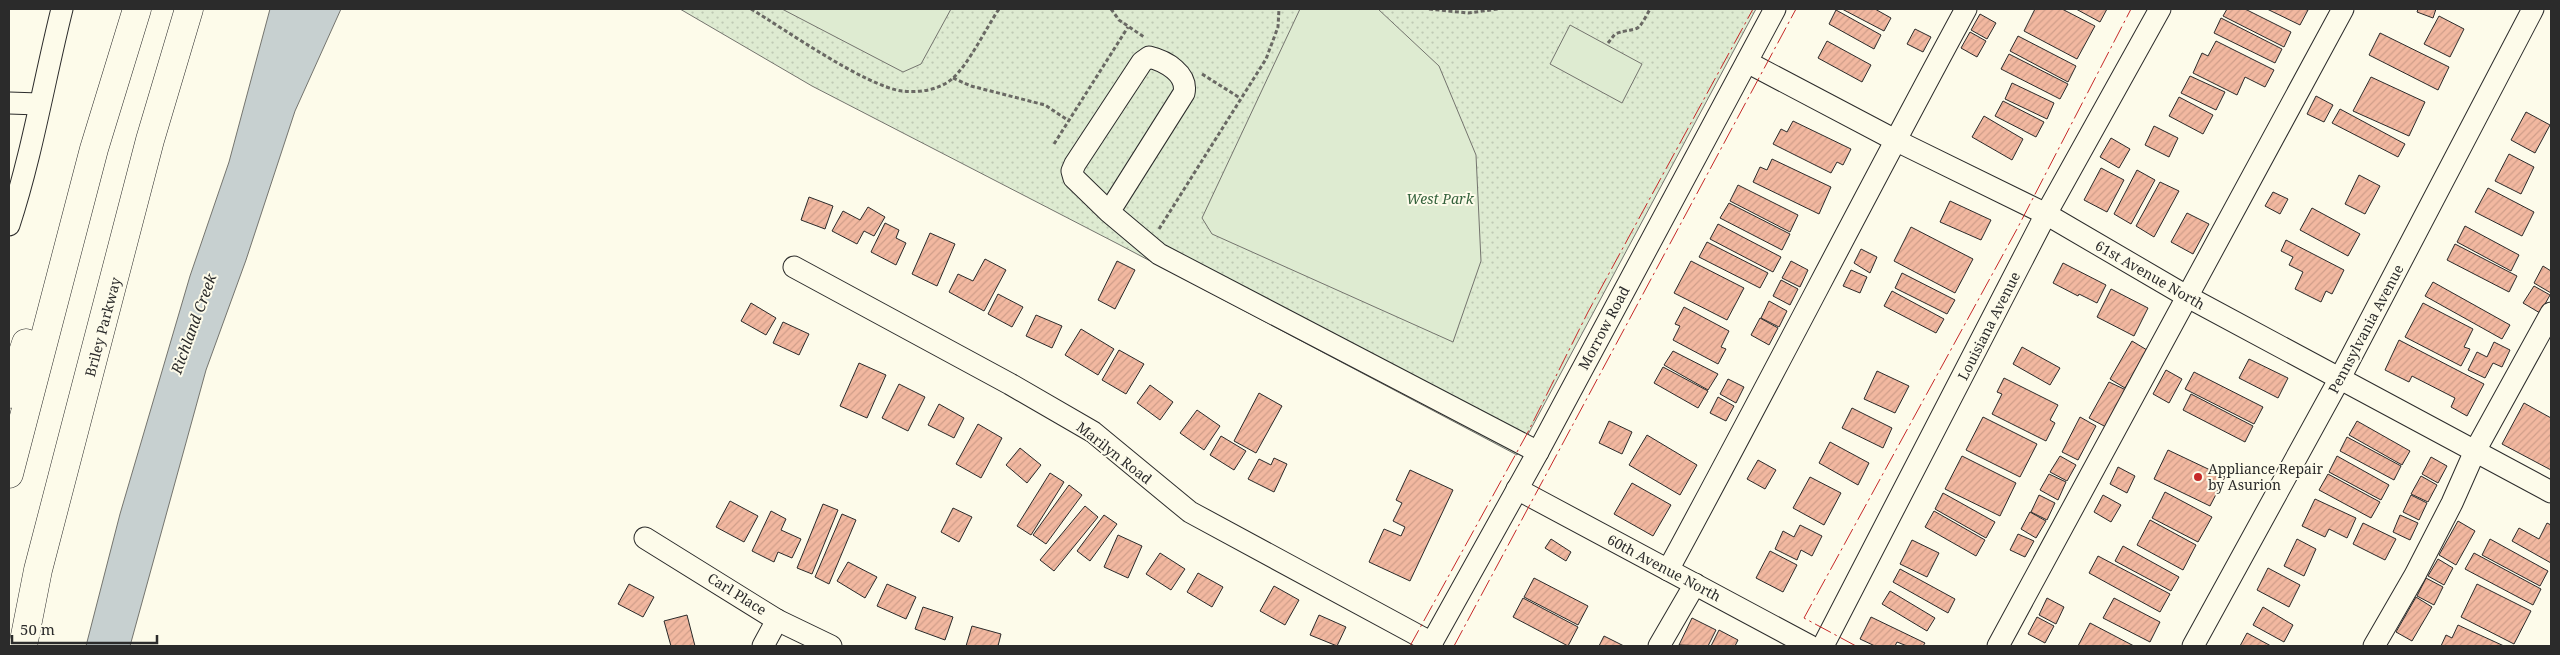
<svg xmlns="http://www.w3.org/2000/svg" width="2560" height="655" font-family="'Noto Serif',serif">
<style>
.grass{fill:url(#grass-dots);stroke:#74746e}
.pitch{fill:#deebd1;stroke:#74746e}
.water{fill:#c7d0d0;stroke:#74746e}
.building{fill:url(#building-hatch);stroke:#2b2b2b}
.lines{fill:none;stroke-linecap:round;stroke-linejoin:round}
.minor-casing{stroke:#2b2b2b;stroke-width:23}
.highway-casing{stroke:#2b2b2b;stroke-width:29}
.path{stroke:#6a6964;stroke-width:3;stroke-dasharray:4 2.5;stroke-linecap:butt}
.minor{stroke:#fdfbea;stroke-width:21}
.highway{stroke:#fdfbea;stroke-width:28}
.power{stroke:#c62828;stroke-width:1;stroke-dasharray:18 4 2.5 4;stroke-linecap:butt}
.poi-dot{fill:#c62828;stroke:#fdfbea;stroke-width:2}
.labels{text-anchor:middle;stroke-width:4;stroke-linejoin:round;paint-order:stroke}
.park-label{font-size:14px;font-style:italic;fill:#34623c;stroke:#fdfbea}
.street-label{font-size:14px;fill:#2b2b2b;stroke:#fdfbea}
.poi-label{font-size:14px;fill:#2b2b2b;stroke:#fdfbea;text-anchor:start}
.water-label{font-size:15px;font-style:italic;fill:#2b2b2b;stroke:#fdfbea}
</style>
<defs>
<pattern id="grass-dots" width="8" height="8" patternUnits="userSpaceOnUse" patternTransform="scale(1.25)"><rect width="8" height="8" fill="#deebd1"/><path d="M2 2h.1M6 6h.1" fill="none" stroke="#bfcab4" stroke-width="1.8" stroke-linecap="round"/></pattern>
<pattern id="building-hatch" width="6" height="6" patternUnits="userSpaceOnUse" patternTransform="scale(1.25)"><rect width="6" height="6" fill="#f2b8a0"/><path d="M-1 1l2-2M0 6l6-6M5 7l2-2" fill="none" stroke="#d09e8a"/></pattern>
</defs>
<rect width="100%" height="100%" fill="#fdfbea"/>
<polygon class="grass" points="680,9 1756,9 1517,455 1120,245 812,86"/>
<g class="pitch">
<polygon points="782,9 951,9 921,64 903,72"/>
<polygon points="1300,9 1378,9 1439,66 1476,155 1481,261 1453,342 1212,234 1202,218"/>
<polygon points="1570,25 1642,64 1622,103 1550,64"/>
</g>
<polygon class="water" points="270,9 341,9 295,111 246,260 206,370 130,646 86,646 120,514 190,276 229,162"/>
<g class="building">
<polygon points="1842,9 1875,9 1891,18 1884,31"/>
<polygon points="2035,9 2062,9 2095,26 2077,59 2024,31"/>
<polygon points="2076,9 2107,9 2100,22"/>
<polygon points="2227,9 2245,9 2291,32 2284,47 2223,16"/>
<polygon points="2267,9 2304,9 2308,10 2300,25"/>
<polygon points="2418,9 2436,9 2433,18 2417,12"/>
<polygon points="1836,10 1881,35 1874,49 1829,24"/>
<polygon points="1980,14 1996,23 1987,39 1971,30"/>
<polygon points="2439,16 2464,29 2450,57 2424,44"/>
<polygon points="2221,18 2282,49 2275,63 2214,33"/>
<polygon points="1915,29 1931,37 1923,52 1907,44"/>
<polygon points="1970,32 1986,41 1977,57 1961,48"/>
<polygon points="2380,33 2449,67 2438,90 2369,55"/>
<polygon points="2018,36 2076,66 2068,82 2010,51"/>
<polygon points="1827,41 1871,65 1862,82 1818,58"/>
<polygon points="2216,41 2274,70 2265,87 2245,77 2237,95 2193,73 2202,53 2208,56"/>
<polygon points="2009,54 2068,84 2060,99 2001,69"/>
<polygon points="2190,76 2225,92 2216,110 2181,93"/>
<polygon points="2371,77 2425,102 2409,136 2353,111"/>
<polygon points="2012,83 2054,103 2047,119 2005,99"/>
<polygon points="2316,96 2333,105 2324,122 2307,114"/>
<polygon points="2179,97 2213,115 2203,134 2169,116"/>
<polygon points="2003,101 2044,122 2036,137 1995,116"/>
<polygon points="2340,109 2405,144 2398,157 2332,123"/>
<polygon points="2526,112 2550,125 2535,153 2511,140"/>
<polygon points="1984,116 2023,139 2012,160 1972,137"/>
<polygon points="1793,121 1851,149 1843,165 1837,162 1831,173 1773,144 1781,129 1787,132"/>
<polygon points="2154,126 2178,138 2169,157 2145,145"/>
<polygon points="2111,138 2130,149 2119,168 2100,157"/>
<polygon points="2509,154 2534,167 2521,194 2495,181"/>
<polygon points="1772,159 1831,187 1819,214 1753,182 1760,167 1767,170"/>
<polygon points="2101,168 2124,180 2107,212 2084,200"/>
<polygon points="2137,170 2155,180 2131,224 2114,214"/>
<polygon points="2359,175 2380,186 2365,214 2345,204"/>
<polygon points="2160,182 2179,191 2154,237 2136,226"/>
<polygon points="1738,185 1798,215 1790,232 1730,201"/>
<polygon points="2488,188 2534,212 2522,236 2475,212"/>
<polygon points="2273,192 2288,199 2280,214 2265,206"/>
<polygon points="809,197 833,206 825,229 801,220"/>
<polygon points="1950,201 1991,220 1981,240 1940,222"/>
<polygon points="1729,203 1790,234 1782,250 1720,218"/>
<polygon points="868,207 885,217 874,236 864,231 857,244 832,231 843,211 860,220"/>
<polygon points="2312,208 2360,234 2348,256 2300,230"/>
<polygon points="2187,213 2209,224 2193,254 2171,242"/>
<polygon points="885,223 899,230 896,238 906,243 896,265 871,252"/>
<polygon points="1718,224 1781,257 1773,272 1710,239"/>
<polygon points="2465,226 2519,255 2511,271 2457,242"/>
<polygon points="1911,227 1973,259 1955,293 1894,261"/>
<polygon points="930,233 955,244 937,286 912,274"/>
<polygon points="2286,240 2344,270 2332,294 2326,291 2321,302 2295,289 2303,272 2289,265 2293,257 2281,251"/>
<polygon points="1707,242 1768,273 1760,288 1699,257"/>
<polygon points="2455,244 2517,276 2509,292 2447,260"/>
<polygon points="1861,249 1877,257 1870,273 1854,263"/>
<polygon points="985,259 1006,270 984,311 949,292 958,274 973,281"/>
<polygon points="1117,261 1135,270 1115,309 1098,300"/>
<polygon points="1691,261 1744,288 1727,320 1674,293"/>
<polygon points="1791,261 1808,270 1800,287 1782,278"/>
<polygon points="2063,263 2106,285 2097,303 2079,294 2078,296 2053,283"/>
<polygon points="2543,266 2551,271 2551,293 2534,283"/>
<polygon points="1851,270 1867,277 1860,293 1843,286"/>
<polygon points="1902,273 1955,300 1947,314 1895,288"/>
<polygon points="1781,280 1798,289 1790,305 1773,296"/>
<polygon points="2433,282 2510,325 2502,339 2425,296"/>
<polygon points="2534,286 2550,295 2540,313 2523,303"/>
<polygon points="2111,289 2148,308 2134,336 2097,317"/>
<polygon points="1892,291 1944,319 1936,333 1884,306"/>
<polygon points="998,294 1023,307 1012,327 988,314"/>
<polygon points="1769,301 1787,311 1779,327 1761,318"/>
<polygon points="751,303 776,318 766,335 741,321"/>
<polygon points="2423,303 2473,329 2464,347 2470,349 2461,366 2405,337"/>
<polygon points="1684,307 1729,331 1721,347 1726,349 1718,364 1673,340 1680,326 1675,324"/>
<polygon points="1036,315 1062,326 1052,348 1026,336"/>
<polygon points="1760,318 1778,328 1769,345 1751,335"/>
<polygon points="783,322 809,334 799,355 773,343"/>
<polygon points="1081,329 1114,349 1098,375 1065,355"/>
<polygon points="2399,340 2484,384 2467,416 2451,407 2455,398 2412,376 2409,382 2385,370"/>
<polygon points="2132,341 2147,350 2125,388 2110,379"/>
<polygon points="2494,342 2510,350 2502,367 2493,363 2485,378 2468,370 2477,352 2487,357"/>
<polygon points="2022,347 2060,368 2050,385 2013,364"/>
<polygon points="1119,350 1144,364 1126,394 1102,380"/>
<polygon points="1673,351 1718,374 1708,390 1664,365"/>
<polygon points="2249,359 2288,378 2278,398 2239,378"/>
<polygon points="859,363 886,375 867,418 840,406"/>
<polygon points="1663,367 1708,391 1698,408 1654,383"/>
<polygon points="2166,370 2182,379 2169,403 2153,394"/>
<polygon points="1877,371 1909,386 1895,413 1864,399"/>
<polygon points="2194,372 2263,407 2254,424 2185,389"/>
<polygon points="2004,378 2058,405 2050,420 2055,423 2046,441 1992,414 2002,394 1997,392"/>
<polygon points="1728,379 1744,387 1736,403 1720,394"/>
<polygon points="2109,382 2126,390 2106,427 2089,418"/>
<polygon points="899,384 925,397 908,431 882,418"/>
<polygon points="1150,385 1173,402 1160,420 1137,403"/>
<polygon points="1259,393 1282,406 1256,453 1234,441"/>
<polygon points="2191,394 2253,426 2245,442 2183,410"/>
<polygon points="1718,397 1734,406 1726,421 1710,413"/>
<polygon points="2524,403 2551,418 2551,470 2502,444"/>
<polygon points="939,404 964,418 954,438 928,425"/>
<polygon points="1852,408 1892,428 1883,448 1842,428"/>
<polygon points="1197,410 1220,426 1204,450 1180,433"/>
<polygon points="1983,417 2037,444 2020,477 1966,450"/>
<polygon points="2080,417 2096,426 2078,460 2062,452"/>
<polygon points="1609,421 1632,432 1622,454 1599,443"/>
<polygon points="2357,421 2410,451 2402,465 2349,435"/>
<polygon points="978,424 1002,438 981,478 956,464"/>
<polygon points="1647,435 1697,465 1680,495 1629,465"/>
<polygon points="1221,436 1246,451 1234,470 1210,455"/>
<polygon points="2347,437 2401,466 2394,480 2340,451"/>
<polygon points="1830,442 1869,463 1858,485 1819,463"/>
<polygon points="1020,448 1041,465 1027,483 1006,465"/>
<polygon points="2168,450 2225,477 2210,506 2154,479"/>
<polygon points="1962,456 2016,483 2000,516 1945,489"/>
<polygon points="2060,456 2076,465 2067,481 2050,472"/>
<polygon points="2337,456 2389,485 2381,500 2329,472"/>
<polygon points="2431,457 2447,466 2438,483 2422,474"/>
<polygon points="1274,458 1287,464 1274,492 1248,479 1259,459 1271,465"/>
<polygon points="1758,460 1776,470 1765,489 1747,479"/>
<polygon points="2118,467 2135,476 2127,493 2110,484"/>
<polygon points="1410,470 1453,490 1410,581 1369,562 1384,529 1401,536 1405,527 1393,521 1402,503 1396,500"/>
<polygon points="1050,473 1064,482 1031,535 1017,526"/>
<polygon points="2049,474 2066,482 2058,500 2040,490"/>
<polygon points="2328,474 2380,502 2371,518 2319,490"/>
<polygon points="2421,476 2437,485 2428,502 2411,494"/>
<polygon points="1810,477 1841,493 1824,525 1793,508"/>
<polygon points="1632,483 1671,505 1653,536 1614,514"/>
<polygon points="1069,485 1082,495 1046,544 1033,535"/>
<polygon points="2165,492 2212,517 2198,542 2152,518"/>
<polygon points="1943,493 1995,522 1986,538 1935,509"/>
<polygon points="2039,495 2055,503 2047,520 2031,512"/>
<polygon points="2103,495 2121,505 2111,522 2094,512"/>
<polygon points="2411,495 2427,503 2419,520 2403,512"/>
<polygon points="2315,499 2356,518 2347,538 2329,529 2325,537 2302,526"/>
<polygon points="730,501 758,516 744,542 716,527"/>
<polygon points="823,504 838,510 812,574 797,568"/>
<polygon points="1085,506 1098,517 1054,571 1040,560"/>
<polygon points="953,508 972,517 959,542 941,532"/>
<polygon points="771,511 786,519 781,530 801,539 792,558 778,552 774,562 752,551"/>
<polygon points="1934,511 1985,540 1976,556 1925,527"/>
<polygon points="2030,512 2046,521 2036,538 2021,529"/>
<polygon points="842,514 856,520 829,584 815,577"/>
<polygon points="1104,515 1117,524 1090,561 1077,551"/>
<polygon points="2400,515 2418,523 2410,540 2393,532"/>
<polygon points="2150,520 2196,545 2183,570 2137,545"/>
<polygon points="2458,521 2475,531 2456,565 2439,555"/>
<polygon points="2363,523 2396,539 2385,560 2353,544"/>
<polygon points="2547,523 2551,525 2551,563 2512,541 2519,528 2539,539"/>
<polygon points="1800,525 1822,536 1812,556 1801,550 1797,560 1775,549 1783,531 1794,537"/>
<polygon points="2018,534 2034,541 2025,557 2010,550"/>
<polygon points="1118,535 1142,546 1128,578 1104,567"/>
<polygon points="1551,539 1571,552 1566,561 1545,548"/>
<polygon points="2297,539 2316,549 2304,576 2284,566"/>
<polygon points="2490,539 2548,571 2540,586 2482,555"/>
<polygon points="1912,540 1939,553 1927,577 1900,564"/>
<polygon points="2123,546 2179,577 2171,591 2115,561"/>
<polygon points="1770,551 1797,565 1783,592 1756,578"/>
<polygon points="1160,553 1185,569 1171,590 1146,574"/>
<polygon points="2474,553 2541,589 2533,605 2465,569"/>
<polygon points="2098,556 2170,594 2160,612 2089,573"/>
<polygon points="2438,559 2453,568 2444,585 2428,576"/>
<polygon points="848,562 877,577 865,598 837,581"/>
<polygon points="2268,568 2300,585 2289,607 2257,590"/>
<polygon points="1900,569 1955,599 1948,613 1893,582"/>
<polygon points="1198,573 1223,587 1212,607 1187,592"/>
<polygon points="1534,578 1588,606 1578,625 1524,597"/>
<polygon points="2426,578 2443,587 2434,605 2417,596"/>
<polygon points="629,584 654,597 643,617 618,604"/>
<polygon points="887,584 916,597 906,619 877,606"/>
<polygon points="2477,584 2531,611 2514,644 2461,617"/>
<polygon points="1274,586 1299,600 1285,625 1260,611"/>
<polygon points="1890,591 1935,618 1927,631 1882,604"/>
<polygon points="2416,597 2432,607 2412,641 2396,632"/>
<polygon points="1523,598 1578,627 1568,646 1513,617"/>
<polygon points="2047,598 2064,607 2056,624 2039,615"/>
<polygon points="2114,598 2160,622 2150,642 2103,618"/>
<polygon points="923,607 953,617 945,640 915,629"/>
<polygon points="2263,607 2293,625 2284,642 2253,625"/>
<polygon points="687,615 695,646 671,646 664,621"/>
<polygon points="1319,615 1346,627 1337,646 1310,635"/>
<polygon points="1871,617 1925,643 1923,646 1907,646 1897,642 1895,646 1875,646 1860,639"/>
<polygon points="2037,617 2054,626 2045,643 2028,634"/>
<polygon points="1692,618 1716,630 1708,646 1679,645"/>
<polygon points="2090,623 2134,646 2078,646"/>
<polygon points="2458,625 2504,646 2441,646 2446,635 2452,638"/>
<polygon points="972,626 1001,634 998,646 966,646"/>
<polygon points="1719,630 1738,640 1735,646 1711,646"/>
<polygon points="2247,633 2271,646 2240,646"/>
<polygon points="1604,636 1624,646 1599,646"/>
</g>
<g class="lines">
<defs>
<g id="minor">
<polyline points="1747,62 1895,140 2046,214 2188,297 2551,492"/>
<polyline points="9,103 39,104"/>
<path d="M1109,212L1184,93C1188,74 1166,61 1149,57L1142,62L1075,164L1072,171L1074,178L1109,212L1159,254L1538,452"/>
<path d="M9,225C32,155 44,81 62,9"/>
<polyline points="794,267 1010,384 1093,432 1190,512 1432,643"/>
<polyline points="1517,489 1810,646"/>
<polyline points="645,538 777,620 831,646"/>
<path d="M1668,570C1769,384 1865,195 1966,9"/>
<polyline points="763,646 777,620"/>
<polyline points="1430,646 1538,452 1775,9"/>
<polyline points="1659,646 1695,584"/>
<polyline points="1823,646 2046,214 2160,9"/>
<polyline points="1998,646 2343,9"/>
<polyline points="2193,646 2340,378 2533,9"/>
<polyline points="2374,646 2415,575 2452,503 2475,451 2551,313"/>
</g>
<g id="highway">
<polyline points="9,394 26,343"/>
<polyline points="9,474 94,149 137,9"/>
<polyline points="23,646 38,570 150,140 189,9"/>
</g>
</defs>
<use href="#minor" class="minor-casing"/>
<use href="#highway" class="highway-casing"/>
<g class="path">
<path d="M751,9C786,30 865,86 902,91C919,93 939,90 952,79C969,64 986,28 999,9"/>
<polyline points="1111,9 1119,20 1144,37"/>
<polyline points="1429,9 1468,13 1498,9"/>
<path d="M1608,43L1615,34C1640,25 1635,37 1650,9"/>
<polyline points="1202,74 1240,98"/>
<polyline points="953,78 971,86 1045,105 1069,121"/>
<polyline points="1054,144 1128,27"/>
<polyline points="1159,229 1266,59 1278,27 1279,9"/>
</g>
<use href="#minor" class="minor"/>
<use href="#highway" class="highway"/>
<g class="power">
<polyline points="1410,646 1528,432 1588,312 1753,9"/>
<polyline points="1454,646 1796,9"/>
<polyline points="1856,646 1804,618 2017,229 2131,9"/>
</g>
</g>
<circle class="poi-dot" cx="2198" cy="477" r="5"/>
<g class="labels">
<g class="park-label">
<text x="1440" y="204">West Park</text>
</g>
<g class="street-label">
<text transform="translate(2150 275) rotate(30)" y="5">61st Avenue North</text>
<text transform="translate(1989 326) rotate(-63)" y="5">Louisiana Avenue</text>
<text transform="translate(103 327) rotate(-75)" y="5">Briley Parkway</text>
<text transform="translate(1604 328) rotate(-62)" y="5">Morrow Road</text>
<text transform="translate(2366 329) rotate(-62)" y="5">Pennsylvania Avenue</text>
<text transform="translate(1114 453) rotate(38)" y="5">Marilyn Road</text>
<text transform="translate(1664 568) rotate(28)" y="5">60th Avenue North</text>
<text transform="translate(737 594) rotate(32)" y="5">Carl Place</text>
</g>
<g class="poi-label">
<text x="2208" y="474">Appliance Repair<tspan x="2208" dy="16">by Asurion</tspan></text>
</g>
<g class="water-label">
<text transform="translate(194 324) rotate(-70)" y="5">Richland Creek</text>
</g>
</g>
<rect width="2560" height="655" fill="none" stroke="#2b2b2b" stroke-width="20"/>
<path d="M12 635v8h145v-8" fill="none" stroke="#2b2b2b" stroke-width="2.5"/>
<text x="20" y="635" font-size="15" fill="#2b2b2b" stroke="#fdfbea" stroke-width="4" paint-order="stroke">50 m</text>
</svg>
